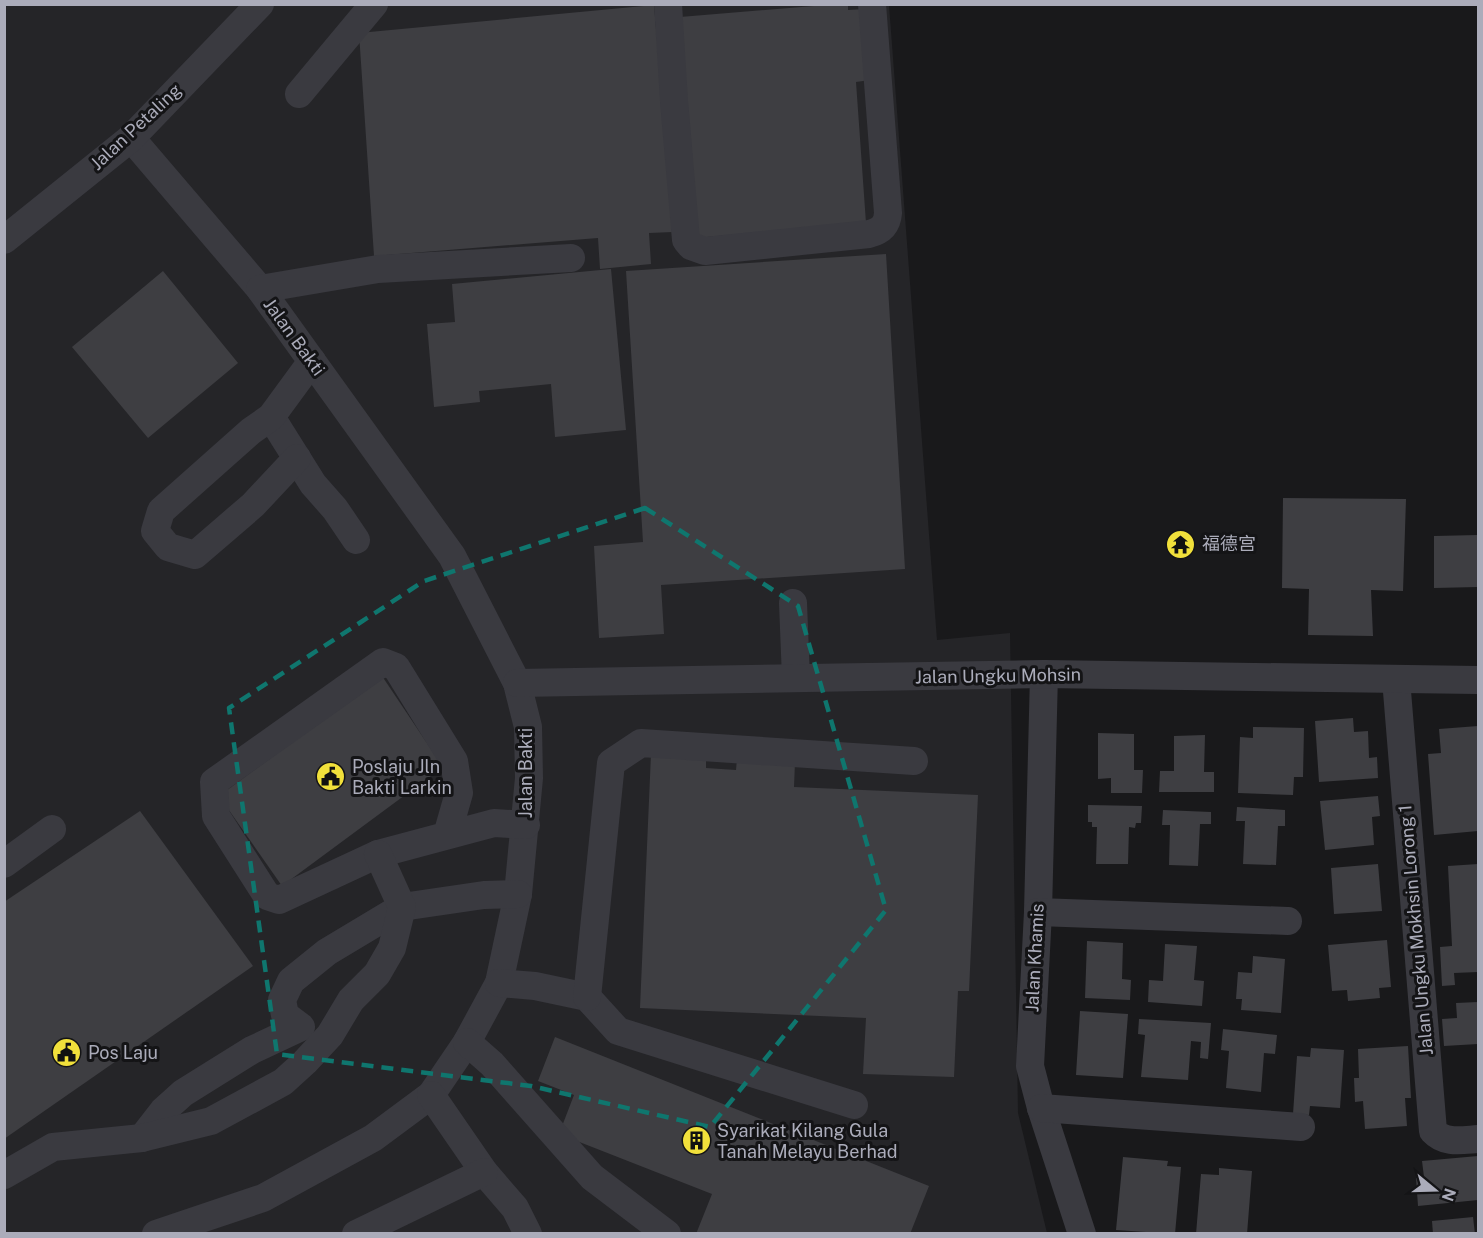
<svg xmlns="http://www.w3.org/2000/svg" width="1483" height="1238" font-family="'Public Sans','Noto Sans SC',sans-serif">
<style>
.built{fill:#252528}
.building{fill:#3e3e42}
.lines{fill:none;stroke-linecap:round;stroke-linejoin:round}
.minor{stroke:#3a3a40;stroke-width:28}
.marked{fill:none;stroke:#0f766e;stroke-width:4.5;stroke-dasharray:12 8;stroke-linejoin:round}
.labels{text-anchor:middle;stroke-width:6;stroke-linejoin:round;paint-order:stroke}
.street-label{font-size:18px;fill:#abacba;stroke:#141416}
.poi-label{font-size:18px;fill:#abacba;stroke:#141416;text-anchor:start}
</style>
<rect width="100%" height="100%" fill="#19191b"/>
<polygon class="built" points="5,5 889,5 937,640 1010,633 1018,1113 1047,1233 5,1234"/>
<g class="building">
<polygon points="838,4 848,4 848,10 865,9 870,80 856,82 866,223 696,238 680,17"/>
<polygon points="654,5 673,232 649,233 651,264 600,269 598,238 374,256 359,33"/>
<polygon points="886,254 905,569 661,585 664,634 599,638 594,546 643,542 626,271"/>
<polygon points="611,269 626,430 555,437 551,384 479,391 480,402 434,407 427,324 455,322 452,284"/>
<polygon points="163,271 238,363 148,438 72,347"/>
<polygon points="1283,498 1406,499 1403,591 1371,590 1373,636 1308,635 1309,589 1282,588"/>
<polygon points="1478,535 1478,587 1434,588 1434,536"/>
<polygon points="382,676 443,767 282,886 219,796"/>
<polygon points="1353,718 1354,732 1368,731 1369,758 1377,757 1378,778 1319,782 1315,721"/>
<polygon points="1478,726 1478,831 1434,835 1428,754 1441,753 1439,729"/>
<polygon points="1253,727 1304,728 1303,777 1294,777 1293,795 1238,793 1240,737 1253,738"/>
<polygon points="1098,733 1134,734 1134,770 1143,770 1142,793 1111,793 1111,778 1098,779"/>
<polygon points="1205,735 1204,772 1214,772 1214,792 1159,792 1160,771 1174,771 1174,736"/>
<polygon points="651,754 706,756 706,768 736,770 737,759 795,762 794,787 978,795 969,991 958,991 954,1077 863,1074 866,1018 640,1008"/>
<polygon points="1378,796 1380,816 1372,817 1374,845 1325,850 1320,801"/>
<polygon points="1088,805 1142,806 1141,823 1136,823 1135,828 1129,827 1128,864 1096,864 1097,827 1092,827 1092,822 1088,822"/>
<polygon points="1237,807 1285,810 1285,826 1278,826 1276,865 1243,864 1245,821 1236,821"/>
<polygon points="1163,810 1211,812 1211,824 1200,824 1198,866 1169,865 1170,825 1162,825"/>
<polygon points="140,811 253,966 4,1139 4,902"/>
<polygon points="1378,864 1382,911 1334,914 1331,868"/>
<polygon points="1478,864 1478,972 1454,973 1455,985 1442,986 1440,947 1452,946 1448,866"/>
<polygon points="1387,940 1391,987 1379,988 1380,998 1348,1001 1347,990 1332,991 1328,945"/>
<polygon points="1087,941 1123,943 1122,979 1131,980 1130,1000 1085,998"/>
<polygon points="1165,944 1197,946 1194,980 1204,981 1202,1006 1148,1002 1149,980 1163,981"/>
<polygon points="1253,956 1285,959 1281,1013 1241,1010 1242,999 1236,999 1238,972 1252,973"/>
<polygon points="1478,1002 1478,1044 1444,1046 1442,1019 1457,1018 1456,1003"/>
<polygon points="1080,1011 1128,1014 1123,1078 1076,1075"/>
<polygon points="1139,1019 1211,1023 1208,1059 1200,1058 1201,1042 1191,1041 1188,1080 1141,1077 1145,1035 1138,1034"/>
<polygon points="1223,1029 1277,1035 1275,1054 1264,1053 1261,1092 1226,1088 1229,1051 1221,1050"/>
<polygon points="555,1037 929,1186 910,1234 696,1234 712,1194 559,1134 574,1095 538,1081"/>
<polygon points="1408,1046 1411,1098 1405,1098 1407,1126 1365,1129 1363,1101 1355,1102 1354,1078 1359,1078 1358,1049"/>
<polygon points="1311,1048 1344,1050 1340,1108 1310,1106 1309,1115 1293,1114 1297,1056 1310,1057"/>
<polygon points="1478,1156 1478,1200 1418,1206 1416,1178 1424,1177 1422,1161"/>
<polygon points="1123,1157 1168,1161 1167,1166 1181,1167 1175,1234 1116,1230"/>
<polygon points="1219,1168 1252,1171 1247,1234 1196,1234 1201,1174 1219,1175"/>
<polygon points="1473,1217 1475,1234 1433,1234 1432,1221"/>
</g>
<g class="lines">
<g class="minor">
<path d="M668,4L674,101L686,240L691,246L705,251L869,234C881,231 887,226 888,213L872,4"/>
<polyline points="299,94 374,4"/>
<polyline points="131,138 260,289 452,556 517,683 528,727 529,778 518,894 499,983 467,1042 431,1095 373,1138 263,1198 156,1234"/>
<polyline points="4,240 131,138 260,4"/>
<polyline points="260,289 378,269 571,258"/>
<polyline points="271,417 313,484 335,509 356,540"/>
<polyline points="297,458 253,505 195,555 168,547 155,531 161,511 251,431 271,417 312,361"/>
<polyline points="793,603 796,678"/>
<polyline points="1044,674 1038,912 1030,1066 1041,1108 1082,1234"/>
<path d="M1396,679L1433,1131C1445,1144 1462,1140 1478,1139"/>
<polyline points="517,683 1044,674 1478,680"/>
<polyline points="447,835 459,793 454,761 396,667 383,662 214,782 216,816 267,896 279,900 378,854 494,823 526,825"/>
<polyline points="4,864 52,829"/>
<polyline points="1038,912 1288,921"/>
<polyline points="499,983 535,986 587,997 618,1031 854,1105"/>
<polyline points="587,997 611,763 641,743 914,761"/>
<polyline points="467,1042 492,1064 592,1177 667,1234"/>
<polyline points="431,1095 484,1172 515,1208 528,1234"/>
<polyline points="1041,1108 1301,1127"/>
<polyline points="142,1138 163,1111 183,1093 252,1050 301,1027 285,1015 282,1000 291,981 327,952 402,907 484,895 518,894"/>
<polyline points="4,1175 53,1147 142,1138 211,1121 283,1082 305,1062 330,1035 351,1000 377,974 392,948 402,907 378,854"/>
<polyline points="356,1234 484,1172"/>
</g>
</g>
<path class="marked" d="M645,508L798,606L886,910L710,1127L531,1086L277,1054L229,708L424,581Z"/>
<defs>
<symbol id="temple-disc" viewBox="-11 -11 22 22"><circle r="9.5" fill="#f1e03b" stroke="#141416"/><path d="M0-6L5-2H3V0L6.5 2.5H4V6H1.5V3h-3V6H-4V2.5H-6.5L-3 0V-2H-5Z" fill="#111"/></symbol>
<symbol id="civic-disc" viewBox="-11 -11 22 22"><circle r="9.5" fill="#f1e03b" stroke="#141416"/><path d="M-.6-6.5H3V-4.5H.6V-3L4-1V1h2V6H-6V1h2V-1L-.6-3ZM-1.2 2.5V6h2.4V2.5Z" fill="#111"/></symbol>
<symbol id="building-disc" viewBox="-11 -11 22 22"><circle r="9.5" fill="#f1e03b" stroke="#141416"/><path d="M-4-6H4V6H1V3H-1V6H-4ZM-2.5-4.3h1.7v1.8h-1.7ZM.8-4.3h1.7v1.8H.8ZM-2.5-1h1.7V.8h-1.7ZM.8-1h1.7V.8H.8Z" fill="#111"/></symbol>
</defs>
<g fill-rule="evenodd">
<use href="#temple-disc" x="1164" y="528" width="33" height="33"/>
<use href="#civic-disc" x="314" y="760" width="33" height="33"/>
<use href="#civic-disc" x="50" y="1036" width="33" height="33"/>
<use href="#building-disc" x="680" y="1124" width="33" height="33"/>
</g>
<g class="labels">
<g class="street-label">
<text transform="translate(136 127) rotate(-43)" y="6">Jalan Petaling</text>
<text transform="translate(294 337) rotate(54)" y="6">Jalan Bakti</text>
<text transform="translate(998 676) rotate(-1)" y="6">Jalan Ungku Mohsin</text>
<text transform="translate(526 773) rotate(-90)" y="6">Jalan Bakti</text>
<text transform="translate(1416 930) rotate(-95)" y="6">Jalan Ungku Mokhsin Lorong 1</text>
<text transform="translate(1035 958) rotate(-87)" y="6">Jalan Khamis</text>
</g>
<g class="poi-label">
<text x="1202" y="550">福德宫</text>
<text x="352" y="773">Poslaju Jln<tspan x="352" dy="21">Bakti Larkin</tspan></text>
<text x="88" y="1059">Pos Laju</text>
<text x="717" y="1137">Syarikat Kilang Gula<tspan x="717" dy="21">Tanah Melayu Berhad</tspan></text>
</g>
</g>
<rect width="1483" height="1238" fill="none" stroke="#abacba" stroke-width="12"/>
<g transform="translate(1435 1190) rotate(109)" stroke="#141416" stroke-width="4.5" paint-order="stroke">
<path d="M0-4.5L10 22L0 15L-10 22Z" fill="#abacba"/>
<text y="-9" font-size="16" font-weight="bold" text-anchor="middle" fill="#abacba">N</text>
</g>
</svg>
